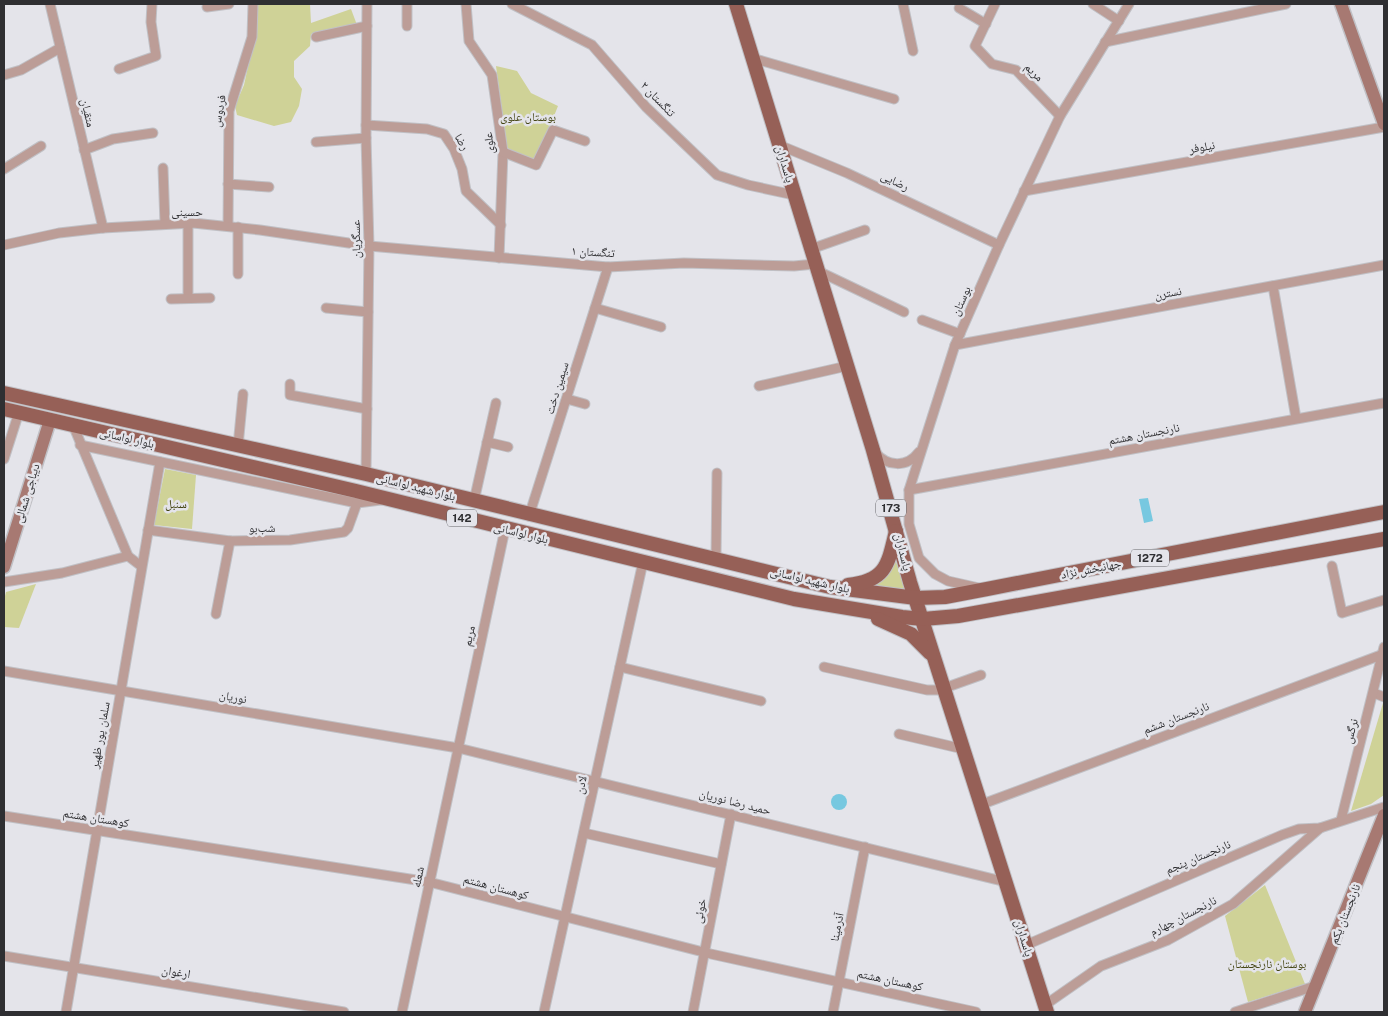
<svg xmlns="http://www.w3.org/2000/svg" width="1388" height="1016" font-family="'Public Sans','Noto Naskh Arabic',sans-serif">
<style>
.green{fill:#cfd297}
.water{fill:#77c8e0}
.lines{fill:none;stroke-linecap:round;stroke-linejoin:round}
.minor-casing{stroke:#c0c0c5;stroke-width:11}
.secondary-casing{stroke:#c0c0c5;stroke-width:15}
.primary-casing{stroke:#c0c0c5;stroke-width:16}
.minor{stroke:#bc9d97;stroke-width:9}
.secondary{stroke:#a77972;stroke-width:12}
.primary{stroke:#966057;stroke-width:14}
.labels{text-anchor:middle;stroke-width:5;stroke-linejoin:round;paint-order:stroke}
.shield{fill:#e4e4ea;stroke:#656569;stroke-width:1}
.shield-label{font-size:11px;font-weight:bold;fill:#2f2f32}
.street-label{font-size:12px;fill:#2f2f32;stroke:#e4e4ea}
.park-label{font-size:12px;fill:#444513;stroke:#e4e4ea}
</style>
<rect width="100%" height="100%" fill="#e4e4ea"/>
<g class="green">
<polygon points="257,4 310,4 311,23 351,9 357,25 311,34 310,46 294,61 294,77 302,89 299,106 291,122 274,126 237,115 235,106 244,85 251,53 257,38"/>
<polygon points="496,66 517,71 531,93 558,106 536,161 507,148"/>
<polygon points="165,469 196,475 192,529 154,525"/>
<polygon points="895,559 907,592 866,586"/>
<polygon points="36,584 19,628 4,627 4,600 6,592"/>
<polygon points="1383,703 1384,795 1371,804 1351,811"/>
<polygon points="1265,885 1305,984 1248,1002 1225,916"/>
</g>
<g class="water">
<polygon points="1148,498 1153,521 1144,523 1139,499"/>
<circle cx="839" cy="802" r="8"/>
</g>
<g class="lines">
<defs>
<g id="minor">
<polyline points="50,4 103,228"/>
<polyline points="407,4 407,26"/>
<polyline points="466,4 469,41 492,75 503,152 499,258"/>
<polyline points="512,4 592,45 646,107 717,175 748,185 794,195"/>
<polyline points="903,4 913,51"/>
<polyline points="995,4 975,46 992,64 1016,70 1060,116"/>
<polyline points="1093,4 1119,21"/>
<polyline points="207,7 229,4"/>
<polyline points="959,8 986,24"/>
<polyline points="316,37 367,26"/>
<polyline points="1105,42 1286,4"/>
<polyline points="752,58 894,99"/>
<polyline points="119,69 156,56 151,22 152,4"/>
<polyline points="4,75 21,70 60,48"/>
<polyline points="366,125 427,129 444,134 454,149 462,169 466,191 501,225"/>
<polyline points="316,142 366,138"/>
<polyline points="779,145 847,173 999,245"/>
<polyline points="84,150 113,139 153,133"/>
<polyline points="503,152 536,165 553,130 585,141"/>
<polyline points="163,168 165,224"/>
<polyline points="4,169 41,146"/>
<polyline points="228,184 269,187"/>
<polyline points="1024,191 1384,127"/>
<polyline points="188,223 188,298"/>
<polyline points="228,226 229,111 252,37 253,4"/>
<polyline points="238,227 238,274"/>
<polyline points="4,245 59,233 103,228 193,223 260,230 369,246 608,267 684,263 794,266 815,264"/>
<polyline points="811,249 865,230"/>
<polyline points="818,271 904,312"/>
<polyline points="1273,286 1296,418"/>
<polyline points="171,299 210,298"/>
<polyline points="326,308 368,312"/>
<polyline points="595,308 661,327"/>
<polyline points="922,320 960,334"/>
<polyline points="955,345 1384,265"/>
<polyline points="290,384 290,395 367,409"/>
<polyline points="759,386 847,366"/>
<polyline points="567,399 585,404"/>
<polyline points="73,425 128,556 141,566"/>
<polyline points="487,442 508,447"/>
<polyline points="80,445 357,503 381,500"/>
<polyline points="238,446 243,394"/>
<path d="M875,452C887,467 907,468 919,452"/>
<polyline points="4,459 19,412"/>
<polyline points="366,474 369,246 366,138 367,4"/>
<polyline points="909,490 1384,403"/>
<polyline points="474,501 496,403"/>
<polyline points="529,516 608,267"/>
<polyline points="148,530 230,541 290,540 344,532 348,528 357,503"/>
<polyline points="716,558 717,473"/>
<polyline points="1332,566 1342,613 1384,600"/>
<polyline points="4,582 62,573 128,556"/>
<polyline points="979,588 948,581 935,574 919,558 909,524 909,490 955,345 999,245 1060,116 1129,4"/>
<polyline points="216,614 230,541"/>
<polyline points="620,667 761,701"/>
<polyline points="824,667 927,690 939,690 981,675"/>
<polyline points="4,671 458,748 1006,882"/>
<polyline points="1374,693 1384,697"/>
<polyline points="899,734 963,749"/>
<polyline points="980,805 1381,655"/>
<polyline points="4,816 429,882 711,954 976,1012"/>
<polyline points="1341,820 1384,647"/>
<polyline points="584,833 721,864"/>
<polyline points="1026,945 1282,835 1299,829 1320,828 1384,807"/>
<polyline points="4,956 344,1012"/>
<polyline points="1045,1005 1101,966 1168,940 1233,904 1320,828"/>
<polyline points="66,1012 160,462"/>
<polyline points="402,1012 505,529"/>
<polyline points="544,1012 643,562"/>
<polyline points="693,1012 731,814"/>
<polyline points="833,1012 865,847"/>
<polyline points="1235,1012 1315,986"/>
</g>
<g id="secondary">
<polyline points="1341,4 1384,124"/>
<polyline points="4,567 50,420"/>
<polyline points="1305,1012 1384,815"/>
</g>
<g id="primary">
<polyline points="736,4 873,450 910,582 1047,1012"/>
<polyline points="4,393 366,474 830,587 916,598 945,597 987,589 1384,512"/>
<polyline points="4,409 356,491 794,599 902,617 923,619 958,616 1384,539"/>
<path d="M848,585C886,581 888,565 896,531"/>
<polyline points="878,619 911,634 930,653"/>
</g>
</defs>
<use href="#minor" class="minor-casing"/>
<use href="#secondary" class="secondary-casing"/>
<use href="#primary" class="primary-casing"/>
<use href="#minor" class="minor"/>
<use href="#secondary" class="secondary"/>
<use href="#primary" class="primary"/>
</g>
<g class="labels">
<g class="shield">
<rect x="876" y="499.5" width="30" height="17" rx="4"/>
<rect x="447" y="509.5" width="30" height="17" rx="4"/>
<rect x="1131" y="549.5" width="38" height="17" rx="4"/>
</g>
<g class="shield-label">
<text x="891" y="512">173</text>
<text x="462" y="522">142</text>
<text x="1150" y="562">1272</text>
</g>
<g class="street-label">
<text transform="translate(1034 72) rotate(44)" y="4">مریم</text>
<text transform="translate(658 99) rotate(46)" y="4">تنگستان ۲</text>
<text transform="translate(219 111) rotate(-80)" y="4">فردوس</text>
<text transform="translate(88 113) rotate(77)" y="4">متقیان</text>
<text transform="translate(462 142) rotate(61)" y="4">رضا</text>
<text transform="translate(489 143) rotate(-96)" y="4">علوی</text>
<text transform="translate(1202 147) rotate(-10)" y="4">نیلوفر</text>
<text transform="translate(785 164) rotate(73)" y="4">پاسداران</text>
<text transform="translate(895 181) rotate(26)" y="4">رضایی</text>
<text x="187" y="216">حسینی</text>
<text transform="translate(356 239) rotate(-91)" y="4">عسگریان</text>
<text transform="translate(593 252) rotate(3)" y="4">تنگستان ۱</text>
<text transform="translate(1168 293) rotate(-10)" y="4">نسترن</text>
<text transform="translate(961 301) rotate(-66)" y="4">بوستان</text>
<text transform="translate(557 388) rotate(-73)" y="4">سیمین دخت</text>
<text transform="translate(1144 434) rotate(-11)" y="4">نارنجستان هشتم</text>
<text transform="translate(127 438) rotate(13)" y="4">بلوار لواسانی</text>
<text transform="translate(416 487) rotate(14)" y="4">بلوار شهید لواسانی</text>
<text transform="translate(27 493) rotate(-73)" y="4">دیباجی شمالی</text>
<text transform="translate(262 528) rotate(-1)" y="4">شب‌بو</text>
<text transform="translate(521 533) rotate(14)" y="4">بلوار لواسانی</text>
<text transform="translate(903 552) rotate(76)" y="4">پاسداران</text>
<text transform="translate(1091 569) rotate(-11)" y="4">جهانبخش نژاد</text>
<text transform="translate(810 580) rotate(13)" y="4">بلوار شهید لواسانی</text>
<text transform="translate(469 636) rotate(-78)" y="4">مریم</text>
<text transform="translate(233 697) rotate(10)" y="4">نوریان</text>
<text transform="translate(1176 718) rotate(-21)" y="4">نارنجستان ششم</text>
<text transform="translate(1351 731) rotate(-76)" y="4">نرگس</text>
<text transform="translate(100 735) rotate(-80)" y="4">سلمان پور ظهیر</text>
<text transform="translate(581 785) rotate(-78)" y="4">لادن</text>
<text transform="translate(735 802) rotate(14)" y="4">حمید رضا نوریان</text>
<text transform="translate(96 818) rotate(9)" y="4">کوهستان هشتم</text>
<text transform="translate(1198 857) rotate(-23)" y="4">نارنجستان پنجم</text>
<text transform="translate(418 877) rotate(-78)" y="4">شعله</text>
<text transform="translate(496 887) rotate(15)" y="4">کوهستان هشتم</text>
<text transform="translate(700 911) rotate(-79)" y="4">خوئی</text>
<text transform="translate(1345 914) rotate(-68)" y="4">نارنجستان یکم</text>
<text transform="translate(1183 916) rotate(-27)" y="4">نارنجستان چهارم</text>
<text transform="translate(837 927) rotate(-79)" y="4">آذرمینا</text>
<text transform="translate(1024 938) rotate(73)" y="4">پاسداران</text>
<text transform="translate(176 972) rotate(9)" y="4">ارغوان</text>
<text transform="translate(890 980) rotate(12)" y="4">کوهستان هشتم</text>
</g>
<g class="park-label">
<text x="528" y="121">بوستان علوی</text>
<text x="176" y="508">سنبل</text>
<text x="1267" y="968">بوستان نارنجستان</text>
</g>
</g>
<rect width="1388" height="1016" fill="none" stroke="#2f2f32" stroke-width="10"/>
</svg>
